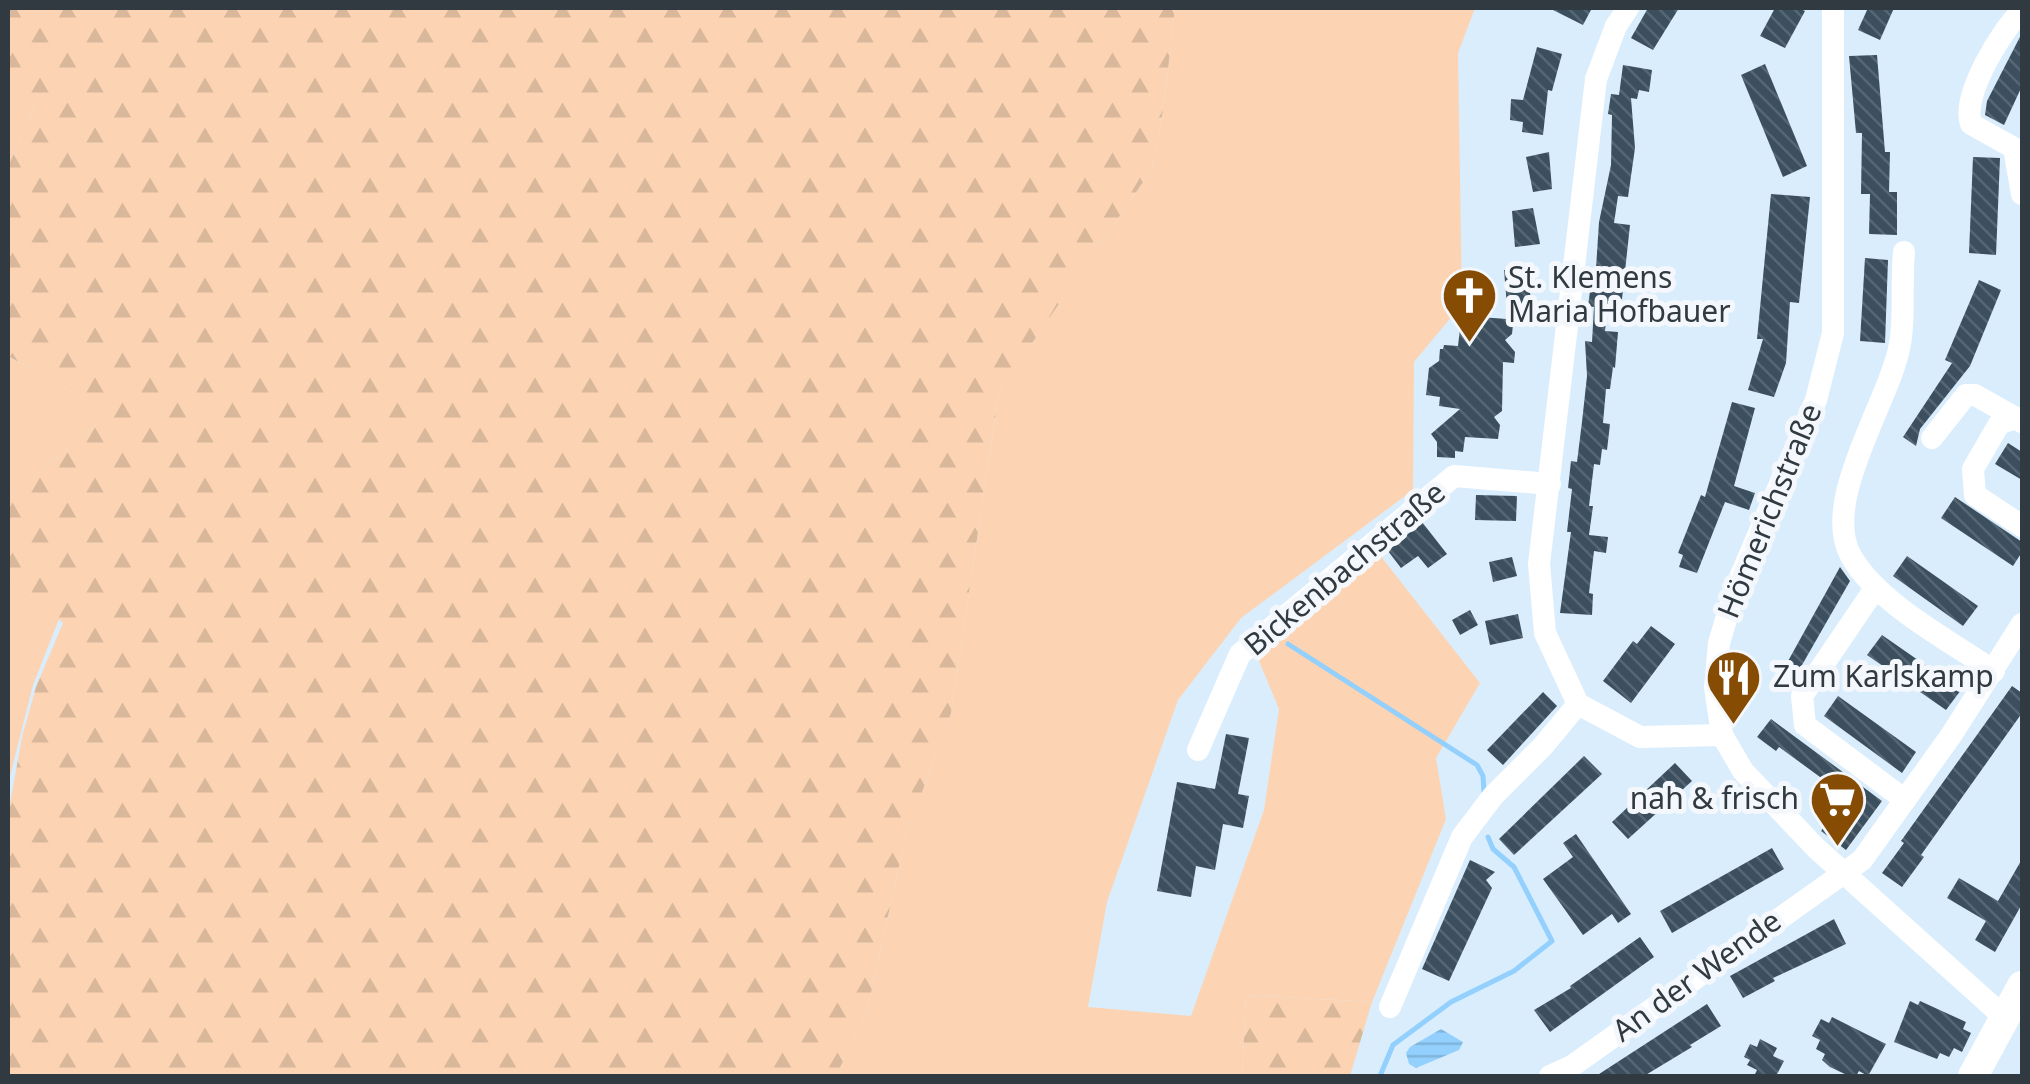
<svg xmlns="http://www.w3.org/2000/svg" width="2030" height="1084" font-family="'Noto Sans',sans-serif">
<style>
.grass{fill:#fcd4b3}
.forest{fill:url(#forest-firs)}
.water{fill:url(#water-rules)}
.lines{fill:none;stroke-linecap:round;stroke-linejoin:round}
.stream{stroke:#93d0fd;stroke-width:5}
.building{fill:url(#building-back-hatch)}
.minor{stroke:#fff;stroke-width:22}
.major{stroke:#fff;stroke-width:30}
.labels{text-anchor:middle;stroke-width:10;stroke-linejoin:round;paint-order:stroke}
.poi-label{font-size:30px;fill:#313a41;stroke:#f4f8fc;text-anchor:start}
.street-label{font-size:30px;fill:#313a41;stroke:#f4f8fc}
</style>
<defs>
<pattern id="forest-firs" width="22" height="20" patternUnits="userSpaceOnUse" patternTransform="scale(2.5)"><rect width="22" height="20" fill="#fcd4b3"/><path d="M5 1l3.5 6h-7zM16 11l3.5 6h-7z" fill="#d8b79b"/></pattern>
<pattern id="water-rules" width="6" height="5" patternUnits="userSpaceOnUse" patternTransform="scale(2.5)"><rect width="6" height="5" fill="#93d0fd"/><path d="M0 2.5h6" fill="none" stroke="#7fb3da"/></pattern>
<pattern id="building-back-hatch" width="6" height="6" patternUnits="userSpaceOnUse" patternTransform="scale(2.5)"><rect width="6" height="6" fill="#3b4f5e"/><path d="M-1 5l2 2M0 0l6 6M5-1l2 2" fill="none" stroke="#566673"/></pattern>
</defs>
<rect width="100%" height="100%" fill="#daedfc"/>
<g class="grass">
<polygon points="1175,8 1475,8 1458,53 1462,304 1414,362 1413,490 1241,618 1178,700 1107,902 1088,1007 1191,1016 1264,810 1279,709 1256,654 1379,554 1480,683 1436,758 1446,819 1372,1002 1246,995 1242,1076 836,1076 867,1011 905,839 951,713 999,391 1152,169 1164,105"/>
<polygon points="8,86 34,107 8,167"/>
<polygon points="8,356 110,413 8,499"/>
<polygon points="8,576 59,619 33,685 8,784"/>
</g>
<g class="forest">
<polygon points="8,8 1175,8 1164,105 1152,169 999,391 951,713 905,839 867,1011 836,1076 8,1076 8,815 22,737 36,687 63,623 8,576 8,499 110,413 8,356 8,167 34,107 8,86"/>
<polygon points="1246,995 1372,1002 1350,1076 1242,1076"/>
</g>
<polygon class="water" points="1441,1029 1463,1042 1459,1050 1416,1068 1409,1064 1406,1053 1410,1047"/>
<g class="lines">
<g class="stream">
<polyline points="1288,644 1477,765 1483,776 1484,792"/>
<polyline points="1380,1076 1393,1045 1451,1002 1514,971 1552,941 1514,867 1493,849 1488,837"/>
</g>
</g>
<g class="building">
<polygon points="1549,8 1592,8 1583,25"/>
<polygon points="1648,8 1679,8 1653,50 1631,38"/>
<polygon points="1775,8 1798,8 1805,11 1785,48 1760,36"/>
<polygon points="1868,8 1894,8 1880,40 1858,30"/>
<polygon points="2022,33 2022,86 2004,125 1985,115 1987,101"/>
<polygon points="1537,47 1562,54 1552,91 1548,90 1543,135 1522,132 1523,122 1510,120 1511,99 1523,100"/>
<polygon points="1877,55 1885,152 1890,152 1889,192 1897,192 1897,235 1869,234 1870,194 1861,194 1862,133 1856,133 1849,56"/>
<polygon points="1765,64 1807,166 1783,177 1741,75"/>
<polygon points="1623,65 1652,70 1649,92 1639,90 1637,99 1631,98 1635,148 1628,197 1618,196 1614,223 1630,225 1622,299 1608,301 1605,331 1618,332 1615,368 1613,367 1610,389 1606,389 1603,423 1610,424 1607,450 1602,449 1600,465 1594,464 1589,506 1593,506 1589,535 1608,537 1606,553 1594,551 1589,593 1593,594 1592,615 1560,613 1571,532 1567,532 1572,489 1568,488 1571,461 1577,462 1582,422 1587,376 1585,341 1592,342 1594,307 1588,306 1591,284 1595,284 1599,222 1611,165 1612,115 1608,114 1611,94 1619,95"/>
<polygon points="1549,152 1552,189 1533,192 1526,157"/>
<polygon points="1973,157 2000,158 1996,255 1969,253"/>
<polygon points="1771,194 1810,197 1799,303 1790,302 1786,363 1774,397 1748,390 1763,339 1757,339"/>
<polygon points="1533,208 1540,244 1515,247 1512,211"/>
<polygon points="1865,258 1888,260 1885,343 1860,341"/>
<polygon points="1528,268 1531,304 1507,306 1504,270"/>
<polygon points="1979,280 2001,290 1970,366 1920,429 1916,446 1903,437 1952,363 1945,360"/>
<polygon points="1479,317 1507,319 1513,325 1512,334 1505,340 1515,352 1514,363 1503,362 1502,411 1494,417 1500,425 1498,439 1465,437 1463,452 1455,451 1455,458 1437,457 1437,442 1431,434 1460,409 1439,406 1440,397 1426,395 1429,368 1439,361 1440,349 1443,349 1444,345 1458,346 1461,320 1478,321"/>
<polygon points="1732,402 1755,408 1734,486 1755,493 1749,510 1725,502 1697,573 1679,567 1683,555 1678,553 1701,495 1705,497"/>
<polygon points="2008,443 2022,452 2022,480 1995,464"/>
<polygon points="1476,495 1517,496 1516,521 1475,520"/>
<polygon points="1955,497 2022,542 2022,552 2013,566 1941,518"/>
<polygon points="1422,522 1447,554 1428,568 1418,556 1401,568 1388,551"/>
<polygon points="1907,556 1978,606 1963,626 1893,576"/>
<polygon points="1512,557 1517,576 1493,582 1489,562"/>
<polygon points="1840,567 1850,581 1794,679 1782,672"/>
<polygon points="1470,610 1478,625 1460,635 1452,620"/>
<polygon points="1518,614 1523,638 1490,645 1485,621"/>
<polygon points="1651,626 1675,644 1631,703 1603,681 1633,641 1637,644"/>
<polygon points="1882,635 1961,690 1946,710 1867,655"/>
<polygon points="2012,686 2022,693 2022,713 1921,855 1924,857 1902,887 1882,873 1904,843 1901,841"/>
<polygon points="1543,692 1557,706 1503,765 1487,750"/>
<polygon points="1838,696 1916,752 1902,773 1824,716"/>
<polygon points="1771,719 1882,801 1846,850 1821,831 1846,796 1779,747 1776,751 1757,737"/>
<polygon points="1226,734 1249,738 1238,794 1249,796 1243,828 1223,824 1215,870 1196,866 1191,897 1157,891 1177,782 1215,789"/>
<polygon points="1584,756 1602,774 1514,855 1499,839"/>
<polygon points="1675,763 1692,781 1628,839 1612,822"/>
<polygon points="1576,834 1631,914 1618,923 1612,914 1583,935 1543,879 1573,857 1563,843"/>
<polygon points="1772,848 1784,869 1672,933 1660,911"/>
<polygon points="2022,859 2022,904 1995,952 1975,940 1986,921 1947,898 1959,878 1998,901"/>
<polygon points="1470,860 1495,872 1486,880 1492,888 1449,981 1422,969"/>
<polygon points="1834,919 1846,944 1773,978 1775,981 1743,998 1730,976"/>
<polygon points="1640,937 1654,957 1550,1032 1534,1010 1571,988 1570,986"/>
<polygon points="1910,1001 1918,1005 1920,1001 1966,1022 1963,1029 1971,1033 1962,1052 1954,1048 1949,1057 1940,1053 1937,1059 1894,1042"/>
<polygon points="1707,1004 1721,1026 1690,1045 1692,1047 1644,1076 1596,1076"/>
<polygon points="1832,1017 1886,1044 1868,1076 1859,1071 1856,1076 1849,1076 1830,1067 1822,1060 1825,1054 1816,1049 1820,1040 1812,1036 1821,1019 1829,1023"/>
<polygon points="1760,1039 1777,1048 1773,1056 1784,1061 1776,1076 1754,1076 1757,1070 1747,1065 1750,1060 1744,1057 1750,1044 1757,1047"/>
</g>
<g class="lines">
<g class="minor">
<polyline points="1628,8 1616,26 1596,79 1539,564 1545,633 1578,704 1640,737 1722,735"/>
<polyline points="1833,8 1833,333 1816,400 1735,589 1719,643 1715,687 1722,735 1743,771 1816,848 2004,1017"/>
<path d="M2022,11C2002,29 1961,96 1971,124L2014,148L2022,194"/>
<path d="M1904,252C1901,282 1905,316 1900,344C1890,401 1820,501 1851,556C1877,603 1950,641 1994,671"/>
<polyline points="2022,422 2016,418 1999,424 1973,469 1975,495 2022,526"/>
<polyline points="1932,438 1966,395 1975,395 2016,418"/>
<polyline points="1876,587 1802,696 1805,725 1905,800"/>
<polyline points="1198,750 1240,654 1454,476 1550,484"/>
<polyline points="1390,1007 1462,837 1493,796 1543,746 1578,704"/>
<polyline points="1550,1076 1572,1066 1862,860 1952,734 2022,624"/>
</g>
<polyline class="major" points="1973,1076 2022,986"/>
</g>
<defs>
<symbol id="church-pin" viewBox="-11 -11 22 30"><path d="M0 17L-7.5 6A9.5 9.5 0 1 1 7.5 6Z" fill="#864c04" stroke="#f4f8fc"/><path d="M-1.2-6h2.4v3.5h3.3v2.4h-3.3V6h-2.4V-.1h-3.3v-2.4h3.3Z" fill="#fff"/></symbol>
<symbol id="restaurant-pin" viewBox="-11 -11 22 30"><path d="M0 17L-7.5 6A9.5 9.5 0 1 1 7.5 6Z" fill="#864c04" stroke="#f4f8fc"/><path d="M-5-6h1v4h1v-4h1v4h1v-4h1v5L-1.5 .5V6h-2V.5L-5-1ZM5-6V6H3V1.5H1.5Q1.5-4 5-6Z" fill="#fff"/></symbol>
<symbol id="supermarket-pin" viewBox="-11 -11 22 30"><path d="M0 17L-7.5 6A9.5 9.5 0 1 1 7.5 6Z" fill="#864c04" stroke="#f4f8fc"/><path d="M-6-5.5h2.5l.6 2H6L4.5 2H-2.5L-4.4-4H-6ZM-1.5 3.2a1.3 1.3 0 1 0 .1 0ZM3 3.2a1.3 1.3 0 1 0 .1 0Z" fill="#fff"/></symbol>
</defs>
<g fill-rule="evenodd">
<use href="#church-pin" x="1438" y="264" width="63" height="86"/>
<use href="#restaurant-pin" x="1702" y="646" width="63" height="86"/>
<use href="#supermarket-pin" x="1806" y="768" width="63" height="86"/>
</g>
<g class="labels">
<g class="poi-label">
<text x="1508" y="288">St. Klemens<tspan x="1508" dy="34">Maria Hofbauer</tspan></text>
<text x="1773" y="687">Zum Karlskamp</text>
<text x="1799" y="809" text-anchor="end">nah &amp; frisch</text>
</g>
<g class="street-label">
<text transform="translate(1770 511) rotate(-68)" y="10">Hömerichstraße</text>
<text transform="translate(1345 569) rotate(-40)" y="10">Bickenbachstraße</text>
<text transform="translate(1697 976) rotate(-36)" y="10">An der Wende</text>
</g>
</g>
<rect width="2030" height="1084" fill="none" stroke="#313a41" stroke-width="20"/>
</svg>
